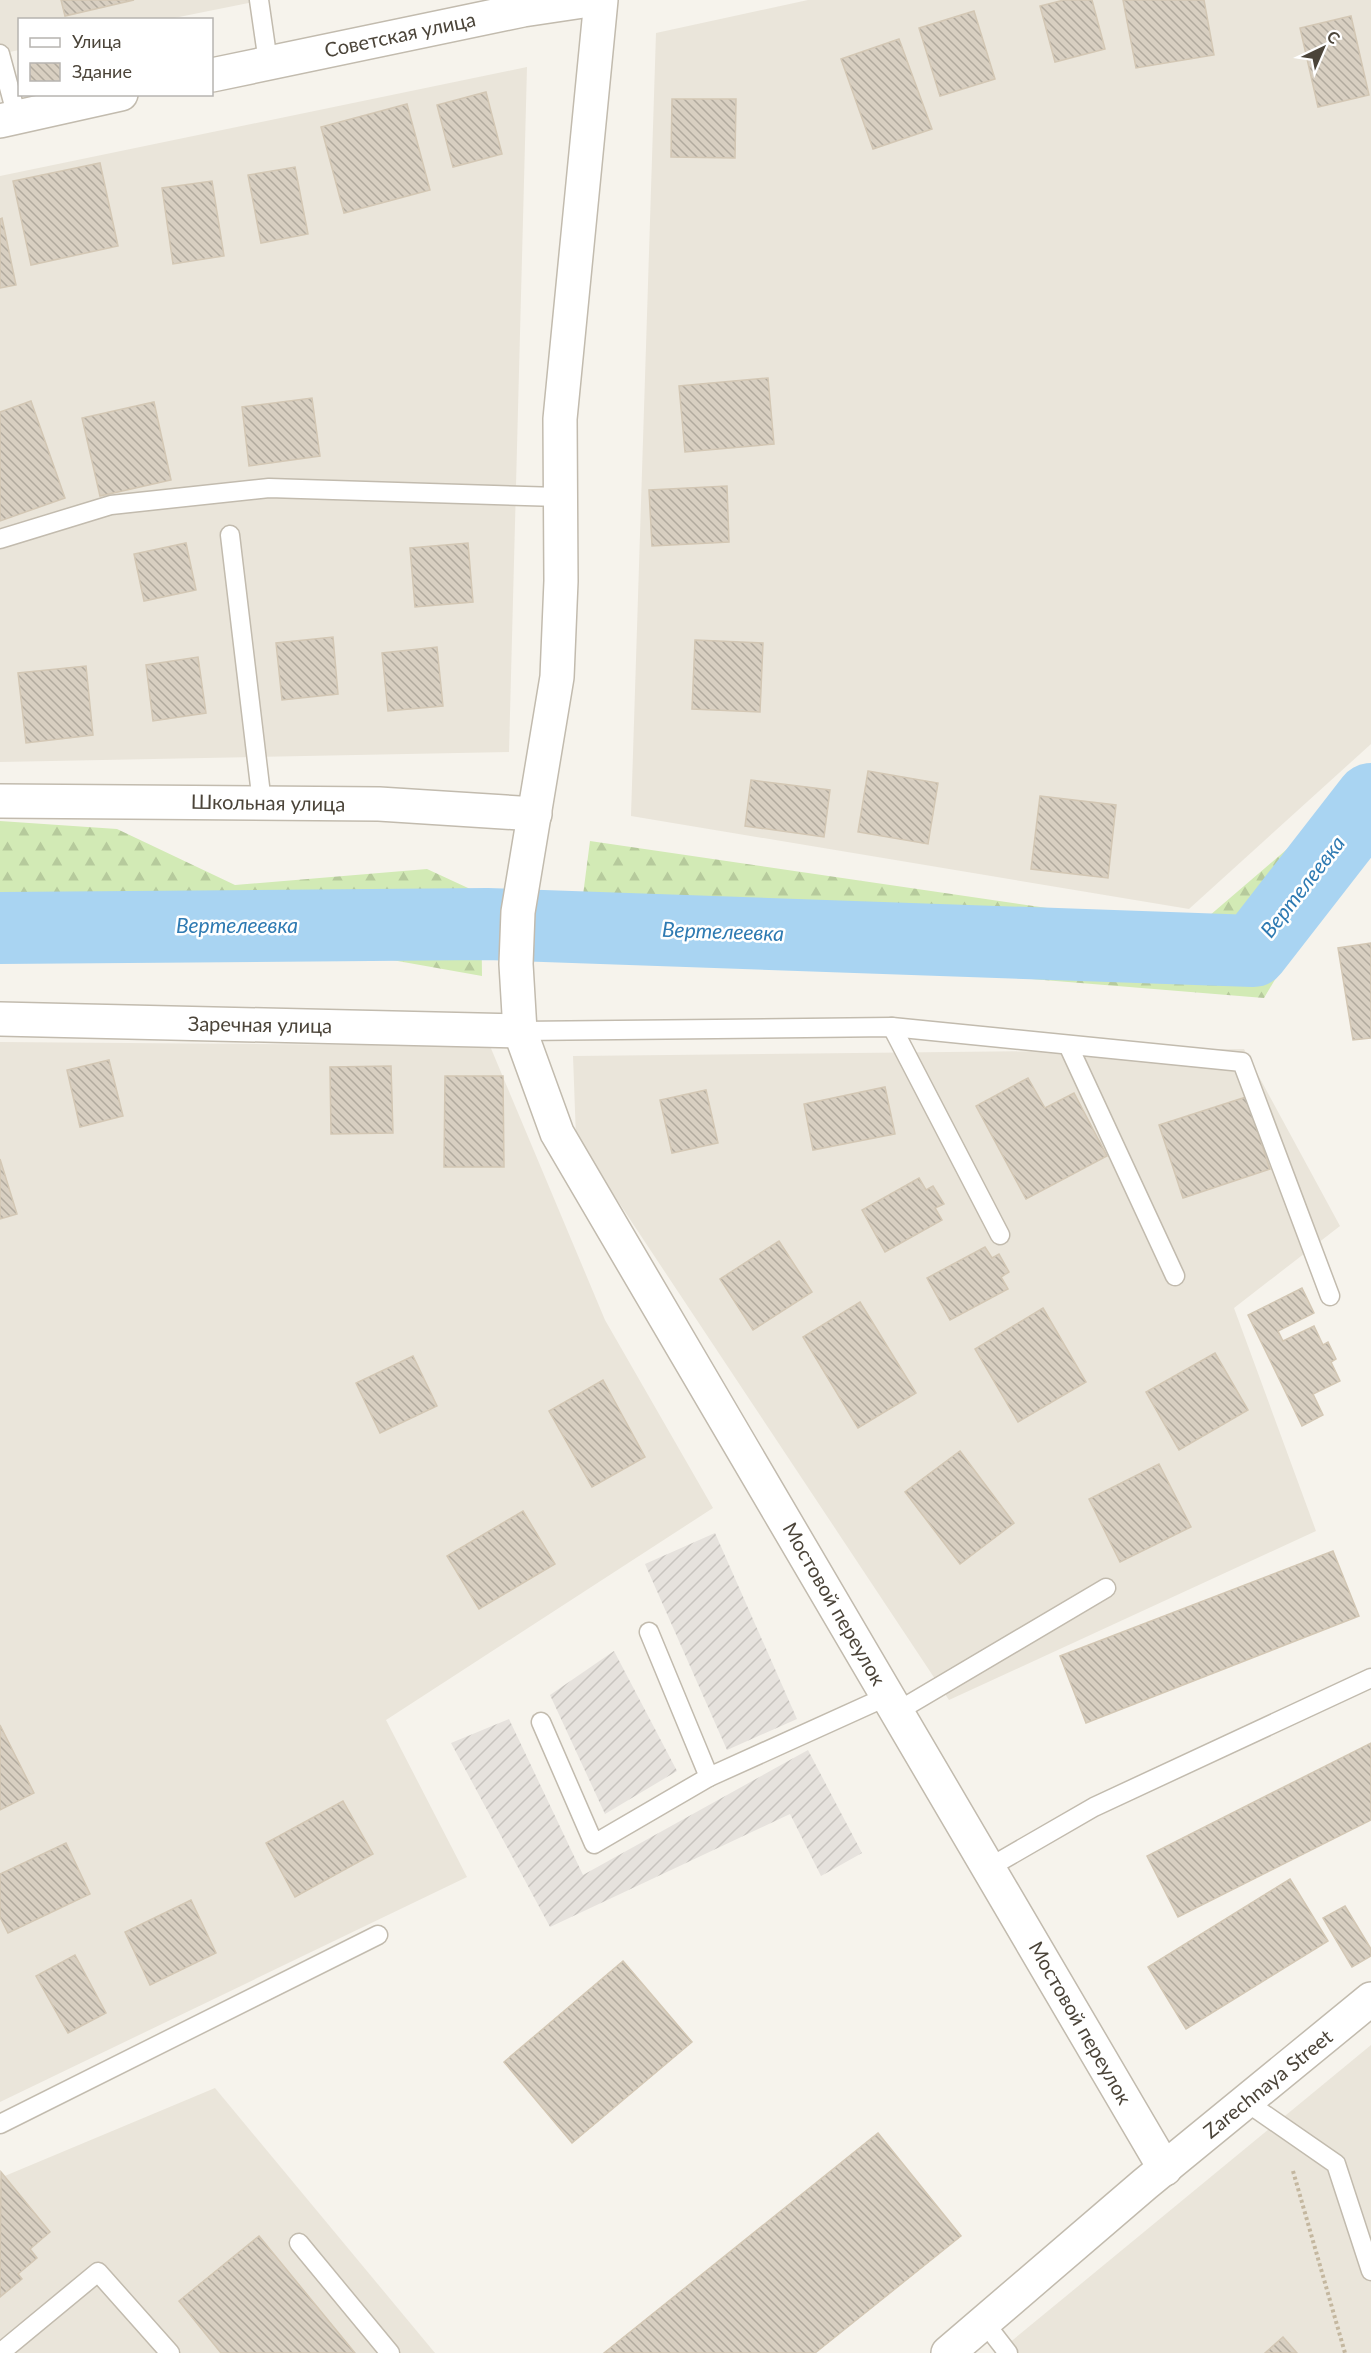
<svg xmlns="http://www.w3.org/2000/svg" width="1371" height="2353" font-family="Lato,sans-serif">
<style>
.residential{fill:#eae5da}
.industrial{fill:url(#industrial-furrows)}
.forest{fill:url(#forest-firs)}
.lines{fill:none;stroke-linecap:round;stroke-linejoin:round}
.river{stroke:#a9d4f2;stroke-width:72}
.building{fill:url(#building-back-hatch);stroke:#d3c7b4;stroke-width:1.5}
.service-casing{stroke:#c2bbae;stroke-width:21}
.minor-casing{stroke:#c2bbae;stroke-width:36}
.tertiary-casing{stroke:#c2bbae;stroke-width:36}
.path{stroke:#c4b79f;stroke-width:4;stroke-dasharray:3 3;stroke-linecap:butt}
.service{stroke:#fff;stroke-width:18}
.minor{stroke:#fff;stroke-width:33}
.tertiary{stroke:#fff;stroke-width:33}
.labels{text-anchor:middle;stroke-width:5;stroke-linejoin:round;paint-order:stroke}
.street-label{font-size:20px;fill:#4b4439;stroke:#fff}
.water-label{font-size:21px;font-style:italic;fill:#2e7ab2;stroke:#fff}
</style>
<defs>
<pattern id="industrial-furrows" width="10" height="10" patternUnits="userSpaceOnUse" patternTransform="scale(1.5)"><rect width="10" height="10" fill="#e6e2dd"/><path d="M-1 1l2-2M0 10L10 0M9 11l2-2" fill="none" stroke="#c7c3be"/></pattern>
<pattern id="forest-firs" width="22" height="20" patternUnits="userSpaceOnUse" patternTransform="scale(1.5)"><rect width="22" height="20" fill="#d2eab5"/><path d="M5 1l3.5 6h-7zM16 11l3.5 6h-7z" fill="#b6ca9c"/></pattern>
<pattern id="building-back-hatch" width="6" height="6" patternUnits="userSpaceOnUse" patternTransform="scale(1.5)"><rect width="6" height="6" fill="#d8cfc1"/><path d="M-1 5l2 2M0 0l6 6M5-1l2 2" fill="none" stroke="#b1aa9e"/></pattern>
</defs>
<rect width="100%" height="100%" fill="#f6f3ec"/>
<g class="residential">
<polygon points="0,0 264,0 169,19 20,20 19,50 0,54"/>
<polygon points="808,0 1371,0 1371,744 1189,909 631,816 656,33"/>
<polygon points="527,67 509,752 0,762 0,176"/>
<polygon points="0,1042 490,1046 605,1320 713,1508 386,1720 467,1877 0,2102"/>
<polygon points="1244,1049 1340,1226 1234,1308 1316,1531 949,1700 576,1138 573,1056"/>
<polygon points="1371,2045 1371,2353 997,2353"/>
<polygon points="215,2088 435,2353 0,2353 0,2178"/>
</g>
<g class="industrial">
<polygon points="715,1533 797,1719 727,1750 645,1564"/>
<polygon points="614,1651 677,1771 605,1814 550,1695"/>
<polygon points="509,1719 583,1875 808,1750 862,1853 821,1876 790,1814 550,1927 451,1743"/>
</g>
<g class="forest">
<polygon points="1371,777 1371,818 1264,998 883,967 576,949 590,841 1109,917 1209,916"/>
<polygon points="0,821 117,829 235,885 427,869 481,894 482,976 330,949 70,959 0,953"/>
</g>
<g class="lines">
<polyline class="river" points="0,928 487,924 1253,951 1371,799"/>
</g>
<g class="building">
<polygon points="61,0 134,0 65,16"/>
<polygon points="1064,0 1092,0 1105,49 1055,62 1040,6"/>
<polygon points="1123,0 1204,0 1214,55 1136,68"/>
<polygon points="974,11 995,79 940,96 919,28"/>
<polygon points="1351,16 1369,95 1318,107 1300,28"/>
<polygon points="899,39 932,129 873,149 841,59"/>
<polygon points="486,92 502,154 453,167 437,105"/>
<polygon points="672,99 736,99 735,158 671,157"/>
<polygon points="407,104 430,190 344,213 321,127"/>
<polygon points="100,163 118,246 31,265 13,181"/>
<polygon points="295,167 308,234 261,243 248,175"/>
<polygon points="212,181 224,256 173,264 162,188"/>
<polygon points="2,218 16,285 0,288 0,219"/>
<polygon points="768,378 774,444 685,452 679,386"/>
<polygon points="312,398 320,456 249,466 242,407"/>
<polygon points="31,401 65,498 0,521 0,412"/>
<polygon points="154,402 171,480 100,496 82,418"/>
<polygon points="727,486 729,542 652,546 649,490"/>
<polygon points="186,543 196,590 144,601 134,554"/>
<polygon points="468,543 473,602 415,607 410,548"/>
<polygon points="333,637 338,694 282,700 276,643"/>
<polygon points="695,640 763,643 760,712 692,709"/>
<polygon points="437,647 443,706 388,711 382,653"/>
<polygon points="198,657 206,713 153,721 146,665"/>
<polygon points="86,666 93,735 26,743 18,673"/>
<polygon points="868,771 938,783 928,844 858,832"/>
<polygon points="751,780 830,790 824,837 745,826"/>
<polygon points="1040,796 1116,805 1108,878 1031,869"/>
<polygon points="1371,943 1371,1038 1353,1040 1338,948"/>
<polygon points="109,1060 123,1116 80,1127 67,1070"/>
<polygon points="391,1066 393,1133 331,1134 330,1067"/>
<polygon points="445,1076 503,1076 504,1167 444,1167"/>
<polygon points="1028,1078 1045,1108 1074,1093 1107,1156 1026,1199 976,1106"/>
<polygon points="885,1087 895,1134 813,1150 804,1104"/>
<polygon points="706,1090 718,1143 672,1153 660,1100"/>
<polygon points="1246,1097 1270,1169 1183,1198 1159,1125"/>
<polygon points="0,1159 17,1214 0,1219"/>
<polygon points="919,1178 926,1190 933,1186 944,1204 935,1208 942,1220 885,1252 862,1210"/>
<polygon points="779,1241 812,1292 753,1330 720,1279"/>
<polygon points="985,1247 992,1258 999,1254 1009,1272 1001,1277 1008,1289 950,1320 927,1278"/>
<polygon points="1302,1288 1314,1313 1278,1331 1283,1341 1314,1326 1323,1345 1328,1342 1336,1359 1331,1362 1340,1381 1313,1394 1323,1415 1302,1426 1248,1315"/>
<polygon points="860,1302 916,1393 858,1428 803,1337"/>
<polygon points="1043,1308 1086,1382 1018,1422 975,1349"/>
<polygon points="1215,1353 1248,1410 1179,1450 1146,1392"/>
<polygon points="413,1356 437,1406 380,1433 356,1383"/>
<polygon points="603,1380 645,1457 592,1487 549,1411"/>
<polygon points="960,1451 1014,1523 960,1564 905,1492"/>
<polygon points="1159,1464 1191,1527 1120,1562 1089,1499"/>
<polygon points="523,1511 555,1564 479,1609 447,1556"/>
<polygon points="1333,1551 1359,1616 1086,1723 1060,1656"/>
<polygon points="0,1725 34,1793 0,1810"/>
<polygon points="1371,1743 1371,1820 1178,1917 1147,1856"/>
<polygon points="343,1801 373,1854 295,1897 266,1843"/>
<polygon points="66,1843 90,1894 8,1933 0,1917 0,1874"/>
<polygon points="1290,1879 1328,1941 1186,2029 1148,1967"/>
<polygon points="191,1900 216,1953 150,1985 125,1932"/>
<polygon points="1345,1906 1371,1949 1371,1956 1352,1967 1323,1918"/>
<polygon points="75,1955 106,2013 68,2033 36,1976"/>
<polygon points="623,1961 692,2042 572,2143 504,2062"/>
<polygon points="878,2133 961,2236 815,2353 604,2353"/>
<polygon points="1,2172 50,2232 30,2249 37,2258 18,2274 22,2279 0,2297"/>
<polygon points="259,2236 355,2353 221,2353 179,2301"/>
<polygon points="1283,2337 1297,2353 1265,2353"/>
</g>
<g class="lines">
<defs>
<g id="service">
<polyline points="259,0 268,62"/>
<polyline points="0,54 17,117"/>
<polyline points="230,535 262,803"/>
<polyline points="0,539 111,505 269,488 559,497"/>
<polyline points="892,1027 1000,1235"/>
<polyline points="520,1031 892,1027 1242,1062 1330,1296"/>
<polyline points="1068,1045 1175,1276"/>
<polyline points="649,1632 709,1777 888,1696"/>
<polyline points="898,1711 1106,1588"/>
<polyline points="541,1722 594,1844 709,1777"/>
<polyline points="990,1867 1094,1807 1371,1678"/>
<polyline points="1245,2101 1336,2164 1371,2271"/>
<polyline points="0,2124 378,1935"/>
<polyline points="299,2243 390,2353"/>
<polyline points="984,2322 1008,2353"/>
<polyline points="0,2353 98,2272 170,2353"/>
</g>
<g id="minor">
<polyline points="212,75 523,10 590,0"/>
<polyline points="0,121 121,94"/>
<polyline points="0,801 379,804 535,814"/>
<polyline points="0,1019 520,1031"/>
</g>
<g id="tertiary">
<polyline points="601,0 560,419 561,581 557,677 518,912 516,964 520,1031 557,1133 1165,2169"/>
<polyline points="948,2353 1145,2184 1371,1999"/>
</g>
</defs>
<use href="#service" class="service-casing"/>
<use href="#minor" class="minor-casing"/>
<use href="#tertiary" class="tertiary-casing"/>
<polyline class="path" points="1293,2171 1345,2353"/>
<use href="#service" class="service"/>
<use href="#minor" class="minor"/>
<use href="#tertiary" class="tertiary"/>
</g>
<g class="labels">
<g class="street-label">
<text transform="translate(400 35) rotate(-12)" y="7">Советская улица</text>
<text transform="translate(268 803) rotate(1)" y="7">Школьная улица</text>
<text transform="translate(260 1025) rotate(1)" y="7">Заречная улица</text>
<text transform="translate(834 1604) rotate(60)" y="7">Мостовой переулок</text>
<text transform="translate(1080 2023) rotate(60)" y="7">Мостовой переулок</text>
<text transform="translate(1268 2084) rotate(-39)" y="7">Zarechnaya Street</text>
</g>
<g class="water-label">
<text transform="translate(1303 887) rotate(-52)" y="7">Вертелеевка</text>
<text x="237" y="933">Вертелеевка</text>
<text transform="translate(723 932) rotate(2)" y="7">Вертелеевка</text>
</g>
</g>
<rect x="18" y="18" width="195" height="78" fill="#ffffff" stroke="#b7b4b0" stroke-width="1.5"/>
<rect x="30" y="38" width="30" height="9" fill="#ffffff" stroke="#b7b4b0" stroke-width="1.5"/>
<text x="72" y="48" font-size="18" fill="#4b4439">Улица</text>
<rect x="30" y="63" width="30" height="18" fill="url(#building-back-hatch)" stroke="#b7b4b0" stroke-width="1.5"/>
<text x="72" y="78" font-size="18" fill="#4b4439">Здание</text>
<g transform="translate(1323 48) rotate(44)" stroke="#ffffff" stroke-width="4.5" paint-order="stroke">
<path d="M0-4.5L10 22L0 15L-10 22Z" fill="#4b4439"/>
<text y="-9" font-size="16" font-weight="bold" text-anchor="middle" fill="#4b4439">С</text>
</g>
</svg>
